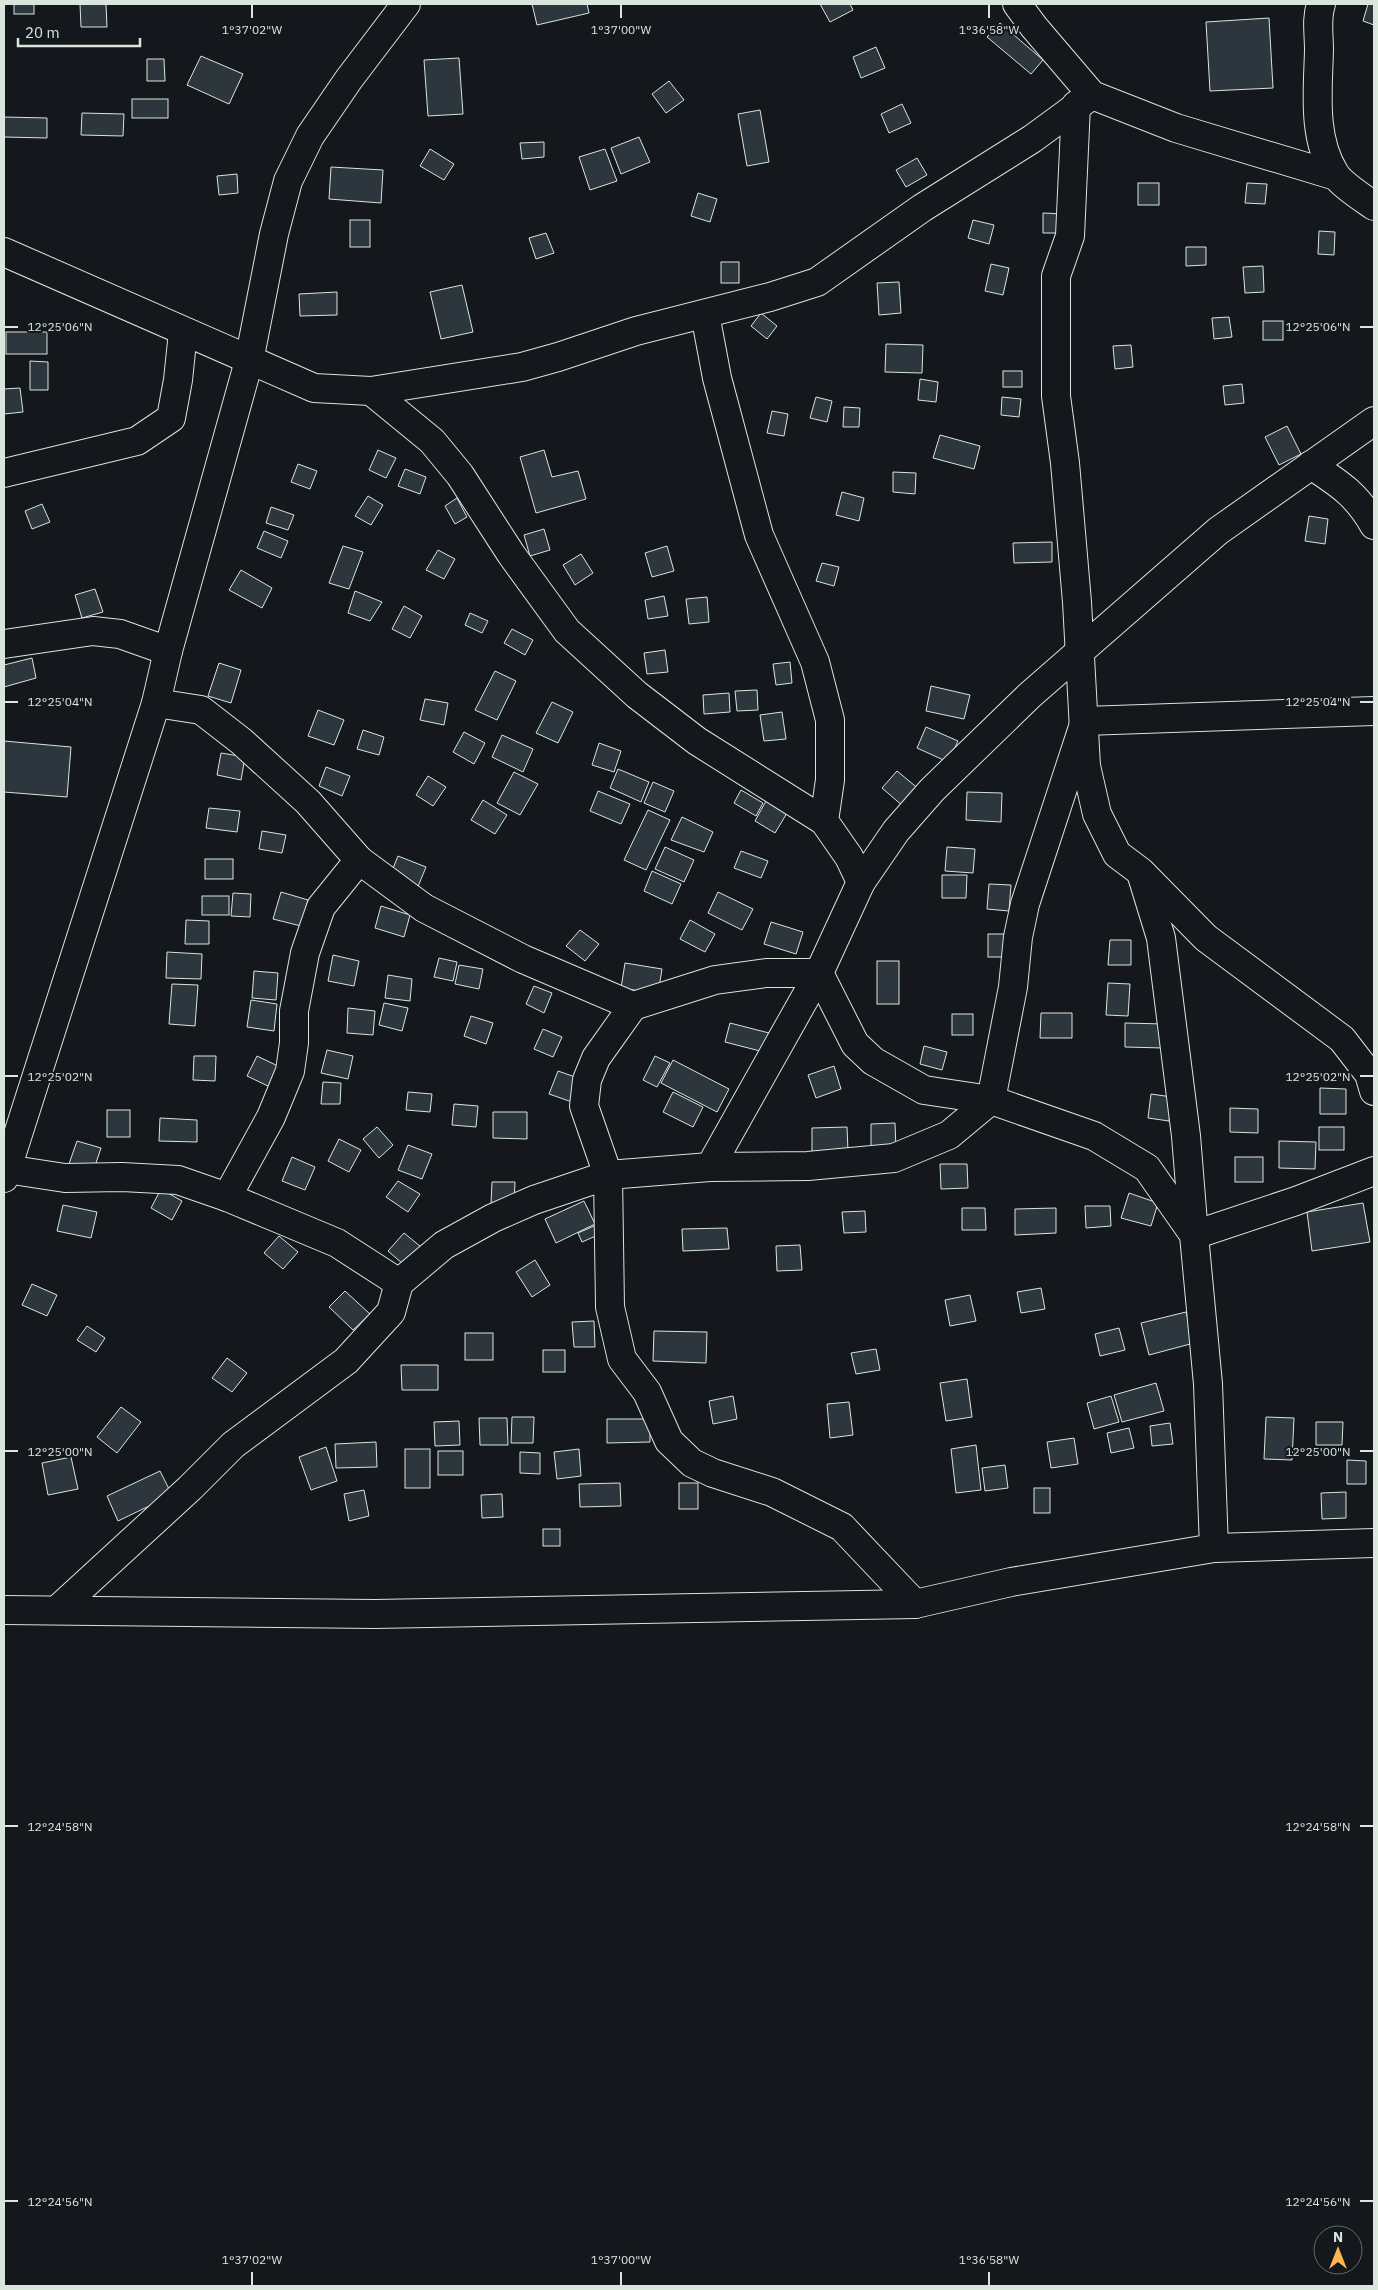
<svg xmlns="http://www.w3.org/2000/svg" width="1378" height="2290" viewBox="0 0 1378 2290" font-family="'IBM Plex Sans',sans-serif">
  <rect width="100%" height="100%" fill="#14181c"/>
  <!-- building -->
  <g fill="#2c363c" stroke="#d8e6dc">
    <rect x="14" y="4" width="20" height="10"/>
    <polygon points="80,4 106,4 107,27 81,27"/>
    <polygon points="532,4 587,4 589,13 537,25"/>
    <polygon points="820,4 850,4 853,10 830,22"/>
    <polygon points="1368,4 1374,4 1374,25 1363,21"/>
    <polygon points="1269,18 1273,88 1210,91 1206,22"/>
    <polygon points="1000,23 1043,60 1031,74 987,37"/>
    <polygon points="876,47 885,68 861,78 853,57"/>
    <polygon points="201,56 243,74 229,104 187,85"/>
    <polygon points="459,58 463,114 428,116 424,60"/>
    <polygon points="147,59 164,59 165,81 147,81"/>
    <polygon points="669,81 684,100 666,113 652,94"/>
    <rect x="132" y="99" width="36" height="19"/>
    <polygon points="902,104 911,123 889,133 881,114"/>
    <polygon points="760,110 769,162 747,166 738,114"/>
    <polygon points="82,113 124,114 123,136 81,135"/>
    <polygon points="4,117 47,118 47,138 4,137"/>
    <polygon points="639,137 650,162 621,174 611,148"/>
    <polygon points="544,142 544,157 522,159 520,143"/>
    <polygon points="430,149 454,164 444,180 420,166"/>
    <polygon points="605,149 617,181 590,190 579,157"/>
    <polygon points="917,158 927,175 906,187 896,170"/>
    <polygon points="331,167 383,170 381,203 329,199"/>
    <polygon points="237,174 238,193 219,195 217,176"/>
    <rect x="1138" y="183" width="21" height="22"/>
    <polygon points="1247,183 1267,184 1265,204 1245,203"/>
    <polygon points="698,193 717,199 710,222 691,216"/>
    <polygon points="1043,213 1065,214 1064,233 1043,233"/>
    <rect x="350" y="220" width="20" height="27"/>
    <polygon points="973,220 994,225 989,244 968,238"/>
    <polygon points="1319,231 1335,232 1334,255 1318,254"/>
    <polygon points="546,233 554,253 536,259 529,238"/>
    <polygon points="1186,247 1206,247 1206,265 1186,266"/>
    <rect x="721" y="262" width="18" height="21"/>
    <polygon points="991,264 1009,268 1003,295 985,291"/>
    <polygon points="1263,266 1264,292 1245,293 1243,267"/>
    <polygon points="899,282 901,313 879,315 877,283"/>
    <polygon points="462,285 473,332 441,339 430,292"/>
    <polygon points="337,292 337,315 300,316 299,294"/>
    <polygon points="761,313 777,326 767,339 751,326"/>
    <polygon points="1229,317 1232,337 1214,339 1212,318"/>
    <rect x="1263" y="321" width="20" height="19"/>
    <rect x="6" y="332" width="41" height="22"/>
    <polygon points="886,344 923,345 922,373 885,372"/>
    <polygon points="1131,345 1133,367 1115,369 1113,346"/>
    <polygon points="30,361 48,362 48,390 30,390"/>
    <rect x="1003" y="371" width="19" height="16"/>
    <polygon points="920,379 938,382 936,402 918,400"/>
    <polygon points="1242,384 1244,403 1225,405 1223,386"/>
    <polygon points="20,388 23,412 4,414 4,389"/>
    <polygon points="816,397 832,401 827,422 810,418"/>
    <polygon points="1002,397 1021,399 1019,417 1001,415"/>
    <polygon points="844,407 860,408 859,427 843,427"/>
    <polygon points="772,411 788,414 784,436 767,433"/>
    <polygon points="1287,426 1301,454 1279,465 1265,437"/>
    <polygon points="940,435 980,446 974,469 933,458"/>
    <polygon points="378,450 396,458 386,478 369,470"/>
    <polygon points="544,450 552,477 578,471 586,499 536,513 520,457"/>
    <polygon points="298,464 317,471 310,489 291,482"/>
    <polygon points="405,469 426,477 420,494 398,486"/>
    <polygon points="893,472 916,473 915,494 893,492"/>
    <polygon points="842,492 864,498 859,521 836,515"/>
    <polygon points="368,496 383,505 371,525 355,516"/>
    <polygon points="457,498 467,517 455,524 445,506"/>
    <polygon points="42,504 50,522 32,529 25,511"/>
    <polygon points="271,507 294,515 288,530 266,523"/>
    <polygon points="1309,516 1328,519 1325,544 1305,541"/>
    <polygon points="544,529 550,550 530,556 524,535"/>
    <polygon points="264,531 288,541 281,558 257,548"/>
    <polygon points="1052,542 1052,562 1014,563 1013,543"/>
    <polygon points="343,546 363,552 349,589 329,583"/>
    <polygon points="667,546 674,571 652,577 645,553"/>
    <polygon points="438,550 455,559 444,579 426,570"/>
    <polygon points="581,554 593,573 575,585 563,565"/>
    <polygon points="822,563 839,567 834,586 816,581"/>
    <polygon points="241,570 272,588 262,608 229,590"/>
    <polygon points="95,589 103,612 82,618 75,595"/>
    <polygon points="355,591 382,602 370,621 348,613"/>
    <polygon points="664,596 668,616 648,619 645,600"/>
    <polygon points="707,597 709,622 689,624 686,599"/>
    <polygon points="404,606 422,616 410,638 392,629"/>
    <polygon points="470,613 488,621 482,633 465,625"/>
    <polygon points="512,629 533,640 525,655 504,643"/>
    <polygon points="665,650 668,672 647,674 644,653"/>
    <polygon points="32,658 36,678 4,687 4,665"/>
    <polygon points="790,662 792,683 776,685 773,664"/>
    <polygon points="219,663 241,670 231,703 208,696"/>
    <polygon points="495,671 516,681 497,720 475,710"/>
    <polygon points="931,686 970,695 964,719 926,711"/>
    <polygon points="757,690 758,710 737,711 735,691"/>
    <polygon points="729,693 730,712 704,714 703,695"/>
    <polygon points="425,699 448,703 444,725 420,720"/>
    <polygon points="552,702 573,712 558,743 536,733"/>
    <polygon points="318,710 344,720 334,745 308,736"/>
    <polygon points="782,712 786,739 764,741 760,715"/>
    <polygon points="926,727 958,741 948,762 917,748"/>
    <polygon points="363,730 384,737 379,755 357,749"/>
    <polygon points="464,732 485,743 474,764 453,752"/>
    <polygon points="502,735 533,749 523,772 492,757"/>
    <polygon points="4,741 71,747 67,797 4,792"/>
    <polygon points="599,743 621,751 614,772 592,765"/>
    <polygon points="221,753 245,757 241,780 217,775"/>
    <polygon points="326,767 350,776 342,796 319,786"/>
    <polygon points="618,769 649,782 641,802 610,788"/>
    <polygon points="897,771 920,790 904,807 882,788"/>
    <polygon points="514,772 538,784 520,815 497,803"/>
    <polygon points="428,776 446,787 433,806 416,795"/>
    <polygon points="653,782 674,791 665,812 644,803"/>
    <polygon points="741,790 763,803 756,816 734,803"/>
    <polygon points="598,791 630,804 621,824 590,811"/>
    <polygon points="967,792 1002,793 1001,822 966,820"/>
    <polygon points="483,800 507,815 495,834 471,820"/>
    <polygon points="766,801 787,813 775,833 755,821"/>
    <polygon points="209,808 240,811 237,832 206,828"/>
    <polygon points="648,810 670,820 646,870 624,860"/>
    <polygon points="682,817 713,832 704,852 671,840"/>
    <polygon points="262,831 286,835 282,853 259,849"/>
    <polygon points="665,847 694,860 684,882 655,869"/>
    <polygon points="947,847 975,849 973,873 945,871"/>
    <polygon points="741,851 768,861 761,878 734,868"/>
    <polygon points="398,856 426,867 417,889 389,878"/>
    <rect x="205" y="859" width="28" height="20"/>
    <polygon points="652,871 681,884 672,904 644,891"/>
    <polygon points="942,875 967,875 966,898 942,898"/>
    <polygon points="989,884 1011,885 1009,911 987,909"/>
    <polygon points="281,892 308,900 301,926 273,919"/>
    <polygon points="718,892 753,909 742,930 708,913"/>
    <polygon points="233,893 251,894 250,917 231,916"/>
    <rect x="202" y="896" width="27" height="19"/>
    <polygon points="381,906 410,915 404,937 375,928"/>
    <polygon points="186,920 209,921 209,944 185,944"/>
    <polygon points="690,920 715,934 705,952 680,939"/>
    <polygon points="771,922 803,932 796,954 764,944"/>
    <polygon points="580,930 599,944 585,961 566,946"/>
    <rect x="988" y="934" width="19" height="23"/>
    <polygon points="1110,940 1131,940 1131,965 1108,965"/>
    <polygon points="167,952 202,954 201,979 166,978"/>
    <polygon points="333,955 359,961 354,986 328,981"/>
    <polygon points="439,958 457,962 453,981 434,977"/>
    <rect x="877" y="961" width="22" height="43"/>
    <polygon points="625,963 662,969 658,994 621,988"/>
    <polygon points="459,965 483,969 479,989 455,984"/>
    <polygon points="254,971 278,973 276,1000 252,998"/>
    <polygon points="388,975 412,979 410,1001 385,998"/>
    <polygon points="1108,983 1130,984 1128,1016 1106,1015"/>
    <polygon points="172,984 198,985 195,1026 169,1024"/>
    <polygon points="534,986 552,993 544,1013 526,1004"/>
    <polygon points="251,1000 277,1004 274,1031 247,1027"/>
    <polygon points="384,1003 408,1008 402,1031 379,1025"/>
    <polygon points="348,1008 375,1011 373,1035 347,1033"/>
    <polygon points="1041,1013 1072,1013 1072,1038 1040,1038"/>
    <rect x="952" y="1014" width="21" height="21"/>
    <polygon points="471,1016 493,1023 486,1044 464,1036"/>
    <polygon points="730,1023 769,1033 764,1052 725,1042"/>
    <polygon points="1125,1023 1164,1024 1164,1048 1125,1047"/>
    <polygon points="543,1029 562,1037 553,1057 534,1049"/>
    <polygon points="924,1046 947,1052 942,1070 920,1064"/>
    <polygon points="327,1050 353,1056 348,1079 321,1073"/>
    <polygon points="194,1056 216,1056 215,1081 193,1080"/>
    <polygon points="257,1056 280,1067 270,1087 247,1076"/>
    <polygon points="655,1056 670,1063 657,1087 643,1080"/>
    <polygon points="673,1060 729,1089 717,1112 661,1083"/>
    <polygon points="834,1066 841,1089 816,1098 808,1075"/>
    <polygon points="558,1071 581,1079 572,1102 549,1094"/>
    <polygon points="323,1082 341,1083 340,1104 321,1104"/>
    <polygon points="1320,1088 1346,1089 1346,1114 1320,1114"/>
    <polygon points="408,1092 432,1094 430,1112 406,1110"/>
    <polygon points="673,1092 703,1107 693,1127 663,1112"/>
    <polygon points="1151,1094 1172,1097 1169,1121 1148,1118"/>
    <polygon points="454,1104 478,1106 476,1127 452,1125"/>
    <polygon points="1230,1108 1258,1109 1258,1133 1230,1132"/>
    <rect x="107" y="1110" width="23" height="27"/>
    <polygon points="493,1112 527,1112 527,1139 493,1138"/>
    <polygon points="160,1118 197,1120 197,1142 159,1141"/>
    <polygon points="895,1123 896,1150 871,1150 871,1124"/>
    <polygon points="377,1127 393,1145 379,1158 363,1139"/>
    <polygon points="847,1127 848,1151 812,1152 812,1128"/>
    <rect x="1319" y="1127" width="25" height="23"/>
    <polygon points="339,1139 361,1150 349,1172 328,1161"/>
    <polygon points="77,1141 101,1148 93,1172 69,1164"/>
    <polygon points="1279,1141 1316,1142 1315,1169 1279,1168"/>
    <polygon points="408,1145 432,1154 422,1179 398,1170"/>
    <polygon points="292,1157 315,1167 305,1190 282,1181"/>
    <rect x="1235" y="1157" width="28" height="25"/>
    <polygon points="940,1164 967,1164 968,1188 941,1189"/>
    <polygon points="398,1181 420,1194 408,1212 386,1197"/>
    <polygon points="492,1182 515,1182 514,1204 491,1204"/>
    <polygon points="161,1189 182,1201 172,1220 151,1208"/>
    <polygon points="1129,1193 1158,1203 1151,1226 1121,1218"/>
    <polygon points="584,1201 595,1224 556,1243 545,1219"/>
    <polygon points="1363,1203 1370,1242 1312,1251 1307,1212"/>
    <polygon points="63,1205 97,1212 91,1238 57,1231"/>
    <polygon points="1085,1206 1110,1206 1111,1226 1086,1228"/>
    <polygon points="962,1208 985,1208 986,1230 962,1230"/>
    <polygon points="1056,1208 1056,1233 1015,1235 1015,1209"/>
    <polygon points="865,1211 866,1232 844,1233 842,1212"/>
    <polygon points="594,1226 598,1235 582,1242 578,1233"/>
    <polygon points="727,1228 729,1249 683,1251 682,1229"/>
    <polygon points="404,1233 426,1251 410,1270 388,1251"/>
    <polygon points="279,1236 298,1252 283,1269 264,1253"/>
    <polygon points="800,1245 802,1270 777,1271 776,1246"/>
    <polygon points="535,1260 550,1285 532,1297 516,1272"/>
    <polygon points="32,1284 57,1295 47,1316 22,1305"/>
    <polygon points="1041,1288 1045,1309 1021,1313 1017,1292"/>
    <polygon points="345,1291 370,1314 353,1330 329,1307"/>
    <polygon points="970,1295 976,1321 950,1326 945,1300"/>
    <polygon points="1186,1312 1194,1343 1149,1355 1141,1323"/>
    <polygon points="594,1321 595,1347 574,1347 572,1322"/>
    <polygon points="87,1326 105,1338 96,1352 77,1340"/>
    <polygon points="1119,1328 1125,1350 1100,1356 1095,1334"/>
    <polygon points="654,1331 707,1332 706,1363 653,1361"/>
    <rect x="465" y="1333" width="28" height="27"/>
    <polygon points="876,1349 880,1370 856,1374 851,1353"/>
    <rect x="543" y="1350" width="22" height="22"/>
    <polygon points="227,1358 247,1373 232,1392 212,1378"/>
    <polygon points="401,1365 438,1365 438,1390 402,1390"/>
    <polygon points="967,1379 972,1417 946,1421 940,1383"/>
    <polygon points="1156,1383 1164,1411 1122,1422 1114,1395"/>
    <polygon points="733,1396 737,1419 713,1424 709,1401"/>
    <polygon points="1111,1396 1119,1422 1094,1429 1087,1403"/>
    <polygon points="849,1402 853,1435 830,1438 827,1404"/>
    <polygon points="121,1407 141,1422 117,1453 97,1437"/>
    <polygon points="512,1417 534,1417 533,1443 511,1443"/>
    <polygon points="1266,1417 1294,1418 1292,1460 1264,1459"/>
    <polygon points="479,1418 507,1418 508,1445 480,1445"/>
    <polygon points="607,1419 650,1419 650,1442 607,1443"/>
    <polygon points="459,1421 460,1445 435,1446 434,1422"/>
    <polygon points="1316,1422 1343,1422 1342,1445 1316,1445"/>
    <polygon points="1170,1423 1173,1444 1152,1446 1150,1426"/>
    <polygon points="1129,1428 1134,1448 1111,1453 1107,1433"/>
    <polygon points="1074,1438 1078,1464 1051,1468 1047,1442"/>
    <polygon points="376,1442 377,1467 336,1468 335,1444"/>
    <polygon points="976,1445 981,1490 956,1493 951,1449"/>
    <polygon points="326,1447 337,1481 311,1490 299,1457"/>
    <rect x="405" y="1449" width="25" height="39"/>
    <polygon points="579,1449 581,1476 557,1479 554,1452"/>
    <rect x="438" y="1451" width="25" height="24"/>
    <polygon points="520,1452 540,1453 540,1474 520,1473"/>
    <polygon points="71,1457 78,1489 48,1495 42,1463"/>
    <polygon points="1347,1460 1366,1461 1366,1484 1347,1484"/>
    <polygon points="1005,1465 1008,1488 985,1491 982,1468"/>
    <polygon points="160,1471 172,1495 118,1521 107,1496"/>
    <polygon points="620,1483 621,1506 580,1507 579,1484"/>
    <rect x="679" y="1483" width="19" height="26"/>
    <rect x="1034" y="1488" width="16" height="25"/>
    <polygon points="364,1490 369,1516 349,1521 344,1494"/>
    <polygon points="1346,1492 1346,1518 1322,1519 1321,1493"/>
    <polygon points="502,1494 503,1517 482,1518 481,1495"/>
    <rect x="543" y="1529" width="17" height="17"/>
  </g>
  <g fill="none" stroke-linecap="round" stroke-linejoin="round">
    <!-- minor casing -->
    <g stroke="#d8e6dc" stroke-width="30">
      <g id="minor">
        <polyline points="1017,4 1034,27 1092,95 1176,128 1336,176"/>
        <path d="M1321,4C1316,19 1319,34 1319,50C1318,91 1312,137 1335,174C1341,184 1364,199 1374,206"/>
        <polyline points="1076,105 1070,236 1056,276 1056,396 1065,463 1077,602 1086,766 1097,814 1117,854 1141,872 1206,938 1342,1039 1369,1074 1374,1091"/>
        <polyline points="4,252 314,388 371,391 522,367 558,357 636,331 770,297 817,282 922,208 1032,139 1092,95"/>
        <polyline points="705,314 717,378 759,535 815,662 830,720 830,780 824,821 849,857 861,882"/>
        <polyline points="371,391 432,441 460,475 511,554 567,631 637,695 697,741 824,821"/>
        <path d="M1311,465C1340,484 1357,495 1374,525"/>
        <polyline points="4,473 137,441 171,418 178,380 183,332"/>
        <polyline points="4,644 93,631 120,634 168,651"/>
        <polyline points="156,703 201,710 241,741 308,802 359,860 424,908 523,959 633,1006 715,980 766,973 819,973 855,1044 873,1061 924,1090 991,1100 1094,1136 1147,1168 1194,1235 1208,1384 1214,1548"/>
        <polyline points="1142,876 1161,938 1186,1136 1194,1235 1296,1201 1374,1171"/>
        <polyline points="633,1006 596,1058 587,1080 584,1106 608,1175 610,1307 622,1359 647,1392 669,1441 692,1463 713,1473 772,1492 842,1527 915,1604"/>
        <polyline points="710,1167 819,973 861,882 896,831 932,790 1030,695 1218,531 1374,421"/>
        <polyline points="6,1169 65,1178 122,1177 178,1180 227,1197 337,1243 399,1283"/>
        <polyline points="4,1178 156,703 168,651 249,361 274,234 288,181 310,136 349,79 406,4"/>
        <polyline points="227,1197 271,1117 290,1071 294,1043 294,1011 305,953 321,907 359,860"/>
        <polyline points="4,1610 375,1614 915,1604 1011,1582 1214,1548 1374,1543"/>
        <polyline points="57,1610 190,1488 233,1445 346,1361 391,1312 399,1283 444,1245 493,1218 534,1200 608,1175 710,1167 808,1166 894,1158 949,1135 991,1100 1013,987 1018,937 1025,904 1085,721 1374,711"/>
      </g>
    </g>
    <!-- minor -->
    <use href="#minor" stroke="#14181c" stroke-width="28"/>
  </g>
  <!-- ticks -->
  <path fill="none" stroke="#d8e6dc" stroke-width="2" d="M252,5V18M621,5V18M989,5V18M5,327H18M1360,327H1373M5,702H18M1360,702H1373M5,1076H18M1360,1076H1373M5,1451H18M1360,1451H1373M5,1826H18M1360,1826H1373M5,2201H18M1360,2201H1373M252,2272V2285M621,2272V2285M989,2272V2285"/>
  <g font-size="12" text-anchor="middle" fill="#d8e6dc" stroke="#14181c" stroke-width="4" stroke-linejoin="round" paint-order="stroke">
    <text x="252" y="34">1°37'02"W</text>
    <text x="621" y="34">1°37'00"W</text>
    <text x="989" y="34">1°36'58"W</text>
    <text x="60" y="331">12°25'06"N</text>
    <text x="1318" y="331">12°25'06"N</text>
    <text x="60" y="706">12°25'04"N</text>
    <text x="1318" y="706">12°25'04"N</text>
    <text x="60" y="1081">12°25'02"N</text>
    <text x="1318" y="1081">12°25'02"N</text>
    <text x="60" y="1456">12°25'00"N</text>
    <text x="1318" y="1456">12°25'00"N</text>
    <text x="60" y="1831">12°24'58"N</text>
    <text x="1318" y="1831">12°24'58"N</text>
    <text x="60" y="2206">12°24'56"N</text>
    <text x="1318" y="2206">12°24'56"N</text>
    <text x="252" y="2264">1°37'02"W</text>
    <text x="621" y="2264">1°37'00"W</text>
    <text x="989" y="2264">1°36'58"W</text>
  </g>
  <!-- border -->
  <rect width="1378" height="2290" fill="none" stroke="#d8e6dc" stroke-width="10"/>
  <!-- north arrow -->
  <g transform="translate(1338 2250)"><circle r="24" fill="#14181c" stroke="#626a69"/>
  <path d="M0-4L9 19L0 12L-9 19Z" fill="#ffb74d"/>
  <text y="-8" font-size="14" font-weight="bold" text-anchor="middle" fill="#d8e6dc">N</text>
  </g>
  <!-- scale -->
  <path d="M18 38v8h122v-8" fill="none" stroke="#d8e6dc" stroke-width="2.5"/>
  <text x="25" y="38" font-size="15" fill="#d8e6dc" stroke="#14181c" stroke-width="4" paint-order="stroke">20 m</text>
</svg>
